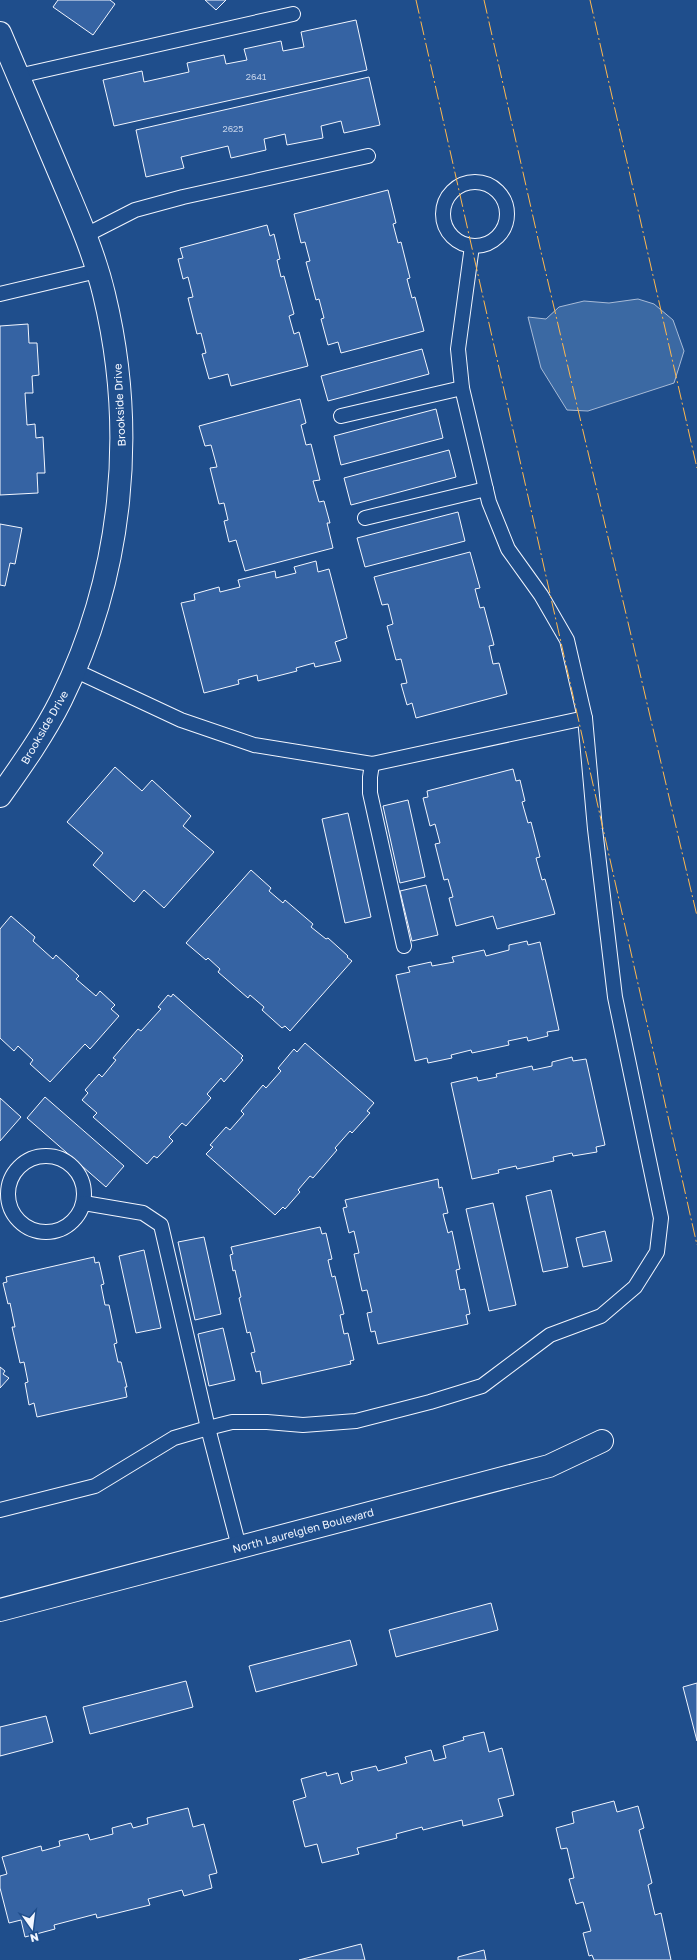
<svg xmlns="http://www.w3.org/2000/svg" width="697" height="1960" viewBox="0 0 697 1960" font-family="'Golos Text',sans-serif">
  <rect width="100%" height="100%" fill="#1f4e8c"/>
  <!-- water -->
  <polygon fill="#3b69a3" stroke="#a8bbd7" points="638,299 654,304 673,320 684,351 674,383 588,411 567,410 541,368 528,317 546,319 559,307 584,301 609,303"/>
  <!-- building -->
  <g fill="#3563a3" stroke="#f2f6ff">
    <polygon points="58,0 110,0 115,4 93,35 53,7"/>
    <polygon points="205,0 226,0 216,10"/>
    <polygon points="356,20 367,70 114,126 103,80 142,71 144,82 189,72 187,63 224,55 226,64 247,60 244,49 281,41 283,51 304,47 301,32"/>
    <polygon points="369,77 380,125 344,133 341,121 321,126 323,138 287,145 285,134 264,139 266,150 231,158 228,146 181,157 184,168 146,177 136,130"/>
    <polygon points="388,190 396,223 393,224 398,243 401,242 410,278 407,279 412,298 415,297 424,331 341,353 338,342 328,345 321,319 324,318 319,299 316,300 306,262 310,261 305,242 301,243 294,214"/>
    <polygon points="267,225 270,236 274,234 280,259 277,260 281,277 284,276 294,314 289,316 294,334 299,332 308,366 231,386 228,374 209,379 202,354 206,353 201,333 197,334 188,298 193,297 188,277 183,279 178,259 183,258 180,248"/>
    <polygon points="28,324 29,343 37,343 39,375 32,376 33,393 25,393 27,425 35,424 36,438 43,437 45,473 37,473 38,493 0,495 0,326"/>
    <polygon points="422,349 429,374 328,401 321,376"/>
    <polygon points="300,399 306,423 301,425 306,445 311,444 320,480 313,481 319,502 324,501 330,523 327,523 333,548 245,571 236,540 229,542 224,521 228,520 224,503 219,504 210,468 217,467 211,445 205,446 199,426"/>
    <polygon points="436,409 443,438 341,465 334,436"/>
    <polygon points="449,450 456,477 351,505 344,478"/>
    <polygon points="458,512 465,541 365,567 357,538"/>
    <polygon points="0,524 22,528 15,564 10,563 5,586 0,585"/>
    <polygon points="470,552 480,588 475,589 480,608 484,607 494,645 489,646 493,664 499,663 507,694 416,718 412,703 407,705 401,684 407,683 401,659 396,660 387,626 393,624 388,604 382,605 374,577"/>
    <polygon points="316,561 318,572 329,569 347,638 335,642 341,661 315,667 314,663 296,668 297,671 258,681 257,675 238,680 239,684 204,693 181,603 195,600 194,594 219,587 220,592 240,587 238,580 275,571 276,578 296,573 294,567"/>
    <polygon points="115,767 142,791 152,780 191,816 183,826 214,852 164,908 144,890 134,902 93,865 103,853 67,822"/>
    <polygon points="513,769 516,781 520,780 525,801 522,802 528,823 531,822 540,857 536,858 542,880 545,879 555,914 497,929 493,916 456,926 449,898 453,897 448,879 444,880 435,844 440,843 435,824 430,826 423,798 428,797 427,791"/>
    <polygon points="408,800 425,877 400,883 383,806"/>
    <polygon points="348,813 371,917 345,923 322,819"/>
    <polygon points="251,870 271,888 269,891 283,903 285,900 313,924 311,927 326,939 328,938 348,956 347,957 352,961 290,1031 285,1026 282,1028 262,1010 264,1007 250,995 248,998 218,972 220,969 208,958 206,960 186,943"/>
    <polygon points="426,885 438,935 412,941 400,891"/>
    <polygon points="11,916 35,937 33,941 53,959 56,955 79,976 76,979 96,996 100,991 115,1005 111,1009 119,1016 90,1049 85,1044 50,1082 30,1064 33,1060 18,1046 14,1051 0,1038 0,929"/>
    <polygon points="527,941 528,945 540,942 559,1030 547,1032 548,1036 528,1041 527,1037 508,1041 509,1045 472,1053 471,1050 451,1055 452,1058 428,1063 427,1058 415,1061 396,975 410,972 408,967 431,962 432,966 454,962 452,957 484,950 486,956 509,950 509,945"/>
    <polygon points="173,994 243,1056 241,1058 243,1060 224,1082 221,1078 207,1094 211,1098 186,1126 182,1123 169,1137 173,1141 157,1158 154,1156 147,1164 93,1117 97,1113 82,1100 88,1093 85,1090 99,1074 102,1077 116,1060 113,1058 138,1029 141,1031 161,1009 158,1007 168,995 171,997"/>
    <polygon points="305,1043 374,1103 367,1111 370,1113 352,1133 350,1131 335,1148 337,1150 313,1178 310,1176 298,1190 300,1192 285,1209 283,1207 275,1215 206,1154 213,1147 210,1145 226,1127 230,1130 244,1114 241,1111 263,1085 266,1088 281,1071 278,1068 294,1049 297,1052"/>
    <polygon points="572,1057 573,1061 586,1059 605,1145 596,1147 597,1152 573,1156 572,1153 553,1157 554,1161 517,1169 516,1166 498,1170 499,1173 472,1179 451,1083 477,1077 478,1081 497,1077 496,1074 532,1066 533,1070 552,1066 552,1062"/>
    <polygon points="45,1097 124,1166 106,1187 27,1118"/>
    <polygon points="0,1098 21,1117 0,1141"/>
    <polygon points="438,1179 439,1188 442,1187 448,1213 443,1214 448,1233 452,1231 460,1269 456,1270 460,1290 465,1289 470,1314 466,1315 468,1324 378,1344 375,1331 371,1332 367,1313 372,1312 367,1290 362,1291 354,1254 359,1253 354,1231 349,1233 343,1208 347,1207 345,1200"/>
    <polygon points="551,1190 568,1267 543,1272 526,1196"/>
    <polygon points="493,1203 516,1305 489,1311 466,1209"/>
    <polygon points="320,1227 322,1234 326,1233 332,1259 328,1260 332,1277 335,1276 344,1314 340,1315 344,1334 348,1333 354,1360 350,1361 351,1364 262,1384 260,1371 256,1372 251,1353 255,1352 250,1332 247,1333 239,1298 241,1297 235,1270 233,1271 230,1255 233,1254 231,1247"/>
    <polygon points="605,1231 612,1261 583,1267 576,1238"/>
    <polygon points="204,1237 221,1314 195,1320 178,1242"/>
    <polygon points="144,1250 161,1328 136,1333 119,1256"/>
    <polygon points="94,1257 95,1263 99,1262 104,1284 101,1285 105,1305 109,1305 117,1343 114,1344 118,1362 121,1362 127,1387 125,1387 127,1397 37,1417 34,1403 29,1405 25,1383 28,1382 24,1362 20,1363 12,1327 15,1327 10,1303 8,1304 3,1283 7,1282 6,1277"/>
    <polygon points="223,1328 235,1380 209,1386 198,1334"/>
    <polygon points="0,1367 5,1371 3,1374 9,1378 0,1388"/>
    <polygon points="491,1603 498,1630 396,1657 389,1630"/>
    <polygon points="350,1640 357,1665 256,1692 249,1666"/>
    <polygon points="186,1681 193,1707 90,1734 83,1707"/>
    <polygon points="697,1683 697,1741 683,1687"/>
    <polygon points="46,1716 53,1742 0,1756 0,1727"/>
    <polygon points="484,1732 489,1752 502,1748 514,1795 498,1799 503,1816 463,1826 462,1820 423,1830 422,1827 396,1834 397,1838 357,1848 359,1854 322,1863 317,1844 305,1847 293,1801 306,1797 301,1779 326,1772 327,1776 338,1773 341,1784 353,1780 351,1772 376,1766 378,1771 407,1763 405,1757 431,1750 434,1761 446,1758 443,1746 464,1740 463,1737"/>
    <polygon points="614,1801 617,1812 638,1806 644,1828 639,1830 652,1883 648,1885 655,1915 661,1913 671,1960 594,1960 592,1955 589,1956 583,1933 591,1931 583,1902 576,1904 569,1879 574,1878 567,1848 561,1849 556,1828 574,1823 572,1812"/>
    <polygon points="188,1808 193,1827 204,1824 217,1873 209,1875 212,1888 184,1896 182,1890 148,1899 150,1905 97,1918 96,1914 54,1925 55,1929 25,1937 21,1920 9,1923 0,1888 0,1876 7,1874 2,1857 41,1846 42,1851 60,1846 59,1841 88,1834 90,1840 113,1834 112,1828 131,1823 133,1828 148,1824 147,1818"/>
    <polygon points="361,1944 365,1960 299,1960"/>
    <polygon points="484,1950 486,1960 458,1960 458,1957"/>
  </g>
  <g fill="none" stroke-linecap="round" stroke-linejoin="round">
    <!-- lane casing -->
    <g stroke="#f2f6ff" stroke-width="16">
      <g id="lane">
        <polyline points="18,76 293,14"/>
        <circle cx="475" cy="214" r="32"/>
        <polyline points="86,235 135,210 183,197 368,156"/>
        <polyline points="0,294 97,271"/>
        <polyline points="341,416 462,388"/>
        <polyline points="365,518 486,489"/>
        <polyline points="74,670 181,720 254,745 372,764 585,718"/>
        <polyline points="372,764 370,777 370,793 404,946"/>
        <circle cx="46" cy="1194" r="38"/>
        <polyline points="84,1203 143,1213 161,1225 208,1428 239,1547"/>
        <polyline points="0,1510 95,1486 174,1438 208,1428 232,1422 267,1422 303,1425 356,1421 430,1402 482,1386 550,1335 601,1316 635,1287 657,1252 661,1218 615,997 595,829 585,718 567,640 541,595 508,549 489,502 462,388 458,349 472,246"/>
      </g>
    </g>
    <!-- street casing -->
    <g stroke="#f2f6ff" stroke-width="24">
      <g id="street">
        <path d="M0,33C20,79 39,126 59,172C76,212 94,252 104,294C137,430 123,574 61,700C44,734 22,765 0,796"/>
        <polyline points="0,1610 549,1466 602,1441"/>
      </g>
    </g>
    <!-- lane -->
    <use href="#lane" stroke="#1f4e8c" stroke-width="14"/>
    <!-- street -->
    <use href="#street" stroke="#1f4e8c" stroke-width="22"/>
    <!-- power -->
    <g stroke="#ffb74d" stroke-width="1" stroke-dasharray="14 3 2 3" stroke-linecap="butt">
      <polyline points="416,0 697,1245"/>
      <polyline points="484,0 541,252 697,916"/>
      <polyline points="590,0 697,468"/>
    </g>
  </g>
  <g text-anchor="middle" dominant-baseline="central" stroke-width="3" stroke-linejoin="round" paint-order="stroke">
    <!-- number labels -->
    <g font-size="9" fill="#c3d1e8">
      <text x="256" y="76">2641</text>
      <text x="233" y="128">2625</text>
    </g>
    <!-- street labels -->
    <g font-size="11" fill="#f2f6ff" stroke="#1f4e8c">
      <text transform="translate(119 405) rotate(-93)">Brookside Drive</text>
      <text transform="translate(44 727) rotate(-60)">Brookside Drive</text>
      <text transform="translate(303 1530) rotate(-15)">North Laurelglen Boulevard</text>
    </g>
  </g>
  <!-- north arrow -->
  <g transform="translate(32 1928) rotate(166)" stroke="#1f4e8c" stroke-width="3" paint-order="stroke">
  <path d="M0-3L7 15L0 10L-7 15Z" fill="#f2f6ff"/>
  <text y="-6" font-size="11" font-weight="bold" text-anchor="middle" fill="#f2f6ff">N</text>
  </g>
</svg>
